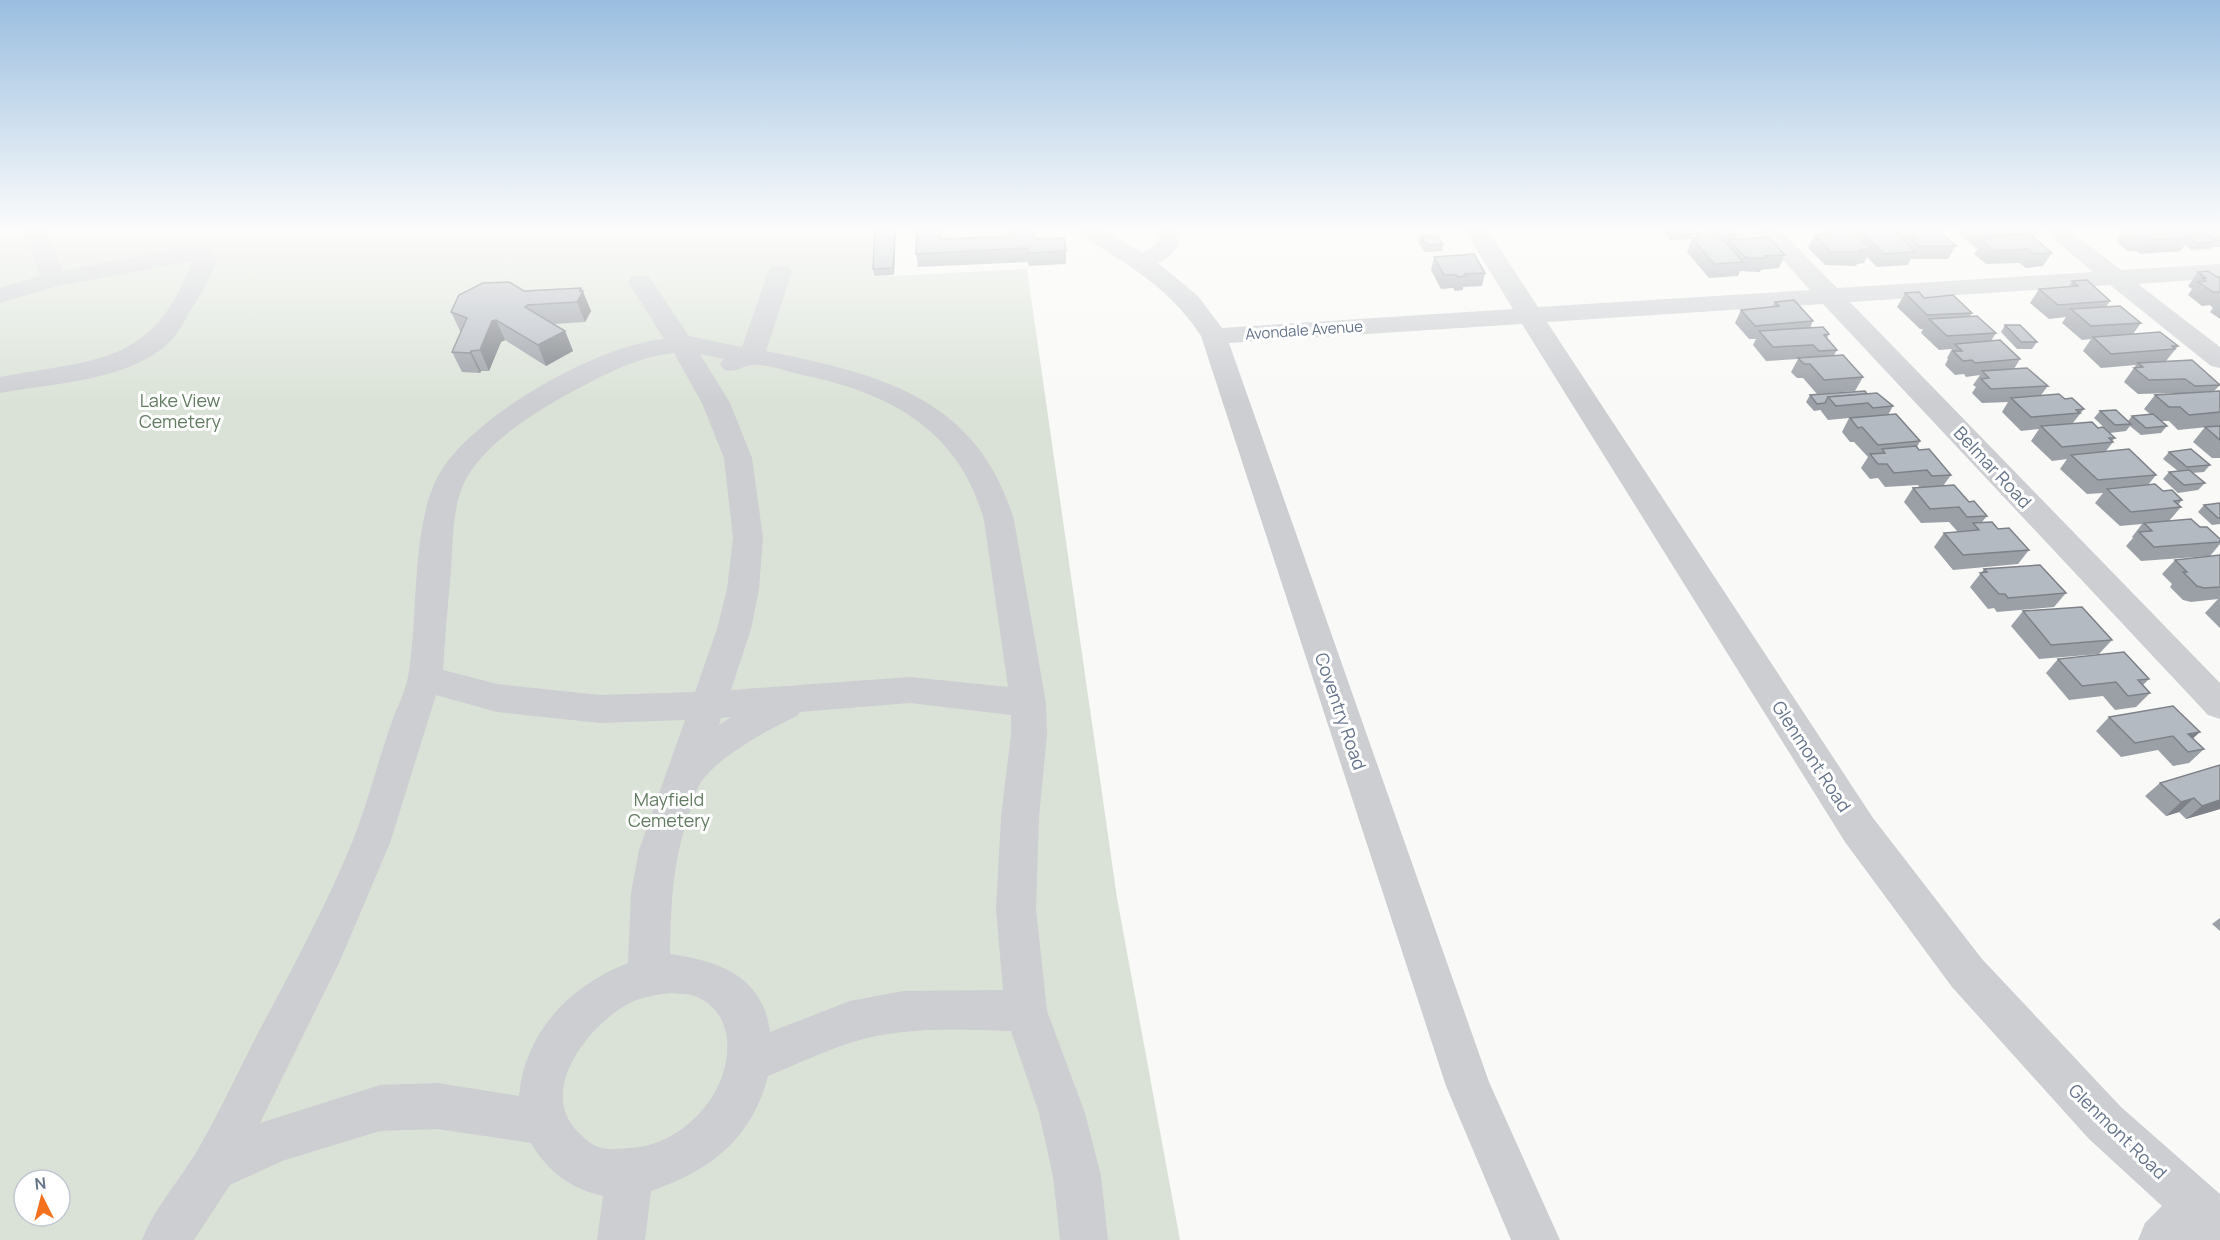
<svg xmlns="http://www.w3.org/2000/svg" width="2220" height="1240" viewBox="0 0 2220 1240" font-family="Manrope,sans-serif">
  <rect width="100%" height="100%" fill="#f9f9f7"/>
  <!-- green -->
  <path fill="#dae2d7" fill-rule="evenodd" d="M0,229H875L873,277L1027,269L1117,898L1180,1240H0ZM24,1180H60V1216H24Z"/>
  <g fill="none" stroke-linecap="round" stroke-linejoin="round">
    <!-- minor -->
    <g fill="#ccced2" fill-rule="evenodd">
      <path d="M19,229H43L51,240L63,271L184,247L206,249L217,259C211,277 202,292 192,308C183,324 175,340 159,351C117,381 49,384 0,393V377C95,359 154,366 192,261L58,286L0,303V288L40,276L28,241Z"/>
      <path d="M1075,229H1103L1143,253L1156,244L1159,229H1182C1180,246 1173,256 1158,263L1198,296L1222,328L1513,309L1464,229H1487L1538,307L1810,290L1755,229H1779L1837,288L2093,272L2042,229H2068L2121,270L2220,264V278L2138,284L2220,347V368L2211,366L2110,285L1850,302L2220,683V719L2208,715L1823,304L1547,322L1873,818L1982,959L2121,1107L2220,1194V1240H2138L2145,1223L2162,1206L2089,1139L1952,987L1845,842L1522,324L1229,343L1489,1082L1560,1240H1511L1446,1086L1201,336C1171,289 1125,262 1078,234Z"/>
      <path d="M780,265L789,267L792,272L766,351C878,374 977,396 1014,520L1046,703L1047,734L1039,817L1036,909L1047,1011L1085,1113L1101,1176L1108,1240H1060L1053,1176L1039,1113L1011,1031C958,1029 902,1026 850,1043C822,1052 795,1065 768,1076C752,1139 710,1171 651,1191L645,1240H597L603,1196C571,1189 547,1171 531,1143L437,1129L380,1131L282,1161L230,1185L194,1240H142C155,1207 179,1181 197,1151C219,1113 238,1072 258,1033C291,971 324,910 351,845C367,806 377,764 391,724C396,709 405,693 408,677C419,618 410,521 441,471C476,414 598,345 664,339L628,282L631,277L640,275L649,277L689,336L742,347L768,272L771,267ZM674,353L702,403L724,458L733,538L727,589L717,629L695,692L600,695L497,684L443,670C445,637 448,604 451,570C453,540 452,504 467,477C488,442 533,413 568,394C602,376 635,357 674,353ZM700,354L724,359L720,364L724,370C739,373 742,365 754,365C769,364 788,372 803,375C890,393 959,430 984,520L1008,687L910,677L731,690L751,629L759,589L763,538L752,458L730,403ZM436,695L497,712L600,723L685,720L639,850L631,893L628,963C570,986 525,1031 519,1096L437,1083L380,1085L260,1123L339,963L390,843ZM910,703L1011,715V734L1001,817L996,909L1003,990L903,991L850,1001L770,1032C763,976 719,961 670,954C671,905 672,865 688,818C691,808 694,797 698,787C713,759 769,729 797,716L800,712ZM731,717L719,725L721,718ZM670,993C679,994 689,993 697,997C715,1005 725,1020 727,1039C731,1083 699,1126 658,1142C643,1148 625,1149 609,1149C596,1149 587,1141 578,1132C537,1091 588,1027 626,1005C640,997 655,995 670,993Z"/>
    </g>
  </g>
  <!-- wall -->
  <g fill="#9ba0a7">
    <polygon points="875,229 896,229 894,275 874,276 873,269"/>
    <polygon points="1663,229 1690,229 1693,233 1690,239 1671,240 1663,231"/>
    <polygon points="1707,229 1732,229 1737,235 1735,240 1785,255 1779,268 1761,270 1760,272 1740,271 1738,276 1709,278 1687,252 1692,238 1695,238 1697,233 1709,233"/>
    <polygon points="1859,229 1892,229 1893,231 1894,229 1937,229 1956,246 1948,259 1911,259 1908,265 1877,267 1867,257 1864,263 1857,264 1856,266 1825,265 1808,248 1814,235 1825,234 1826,232 1856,235"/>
    <polygon points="1955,229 2034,229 2038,232 2034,238 2052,253 2043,266 2026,268 2020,263 1986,264 1974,254 1978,248 1976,248 1960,234 1962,230 1956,230"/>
    <polygon points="2124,229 2185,229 2193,234 2186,229 2220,230 2220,247 2211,247 2210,249 2191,250 2185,245 2180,251 2140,254 2136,251 2128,251 2116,242"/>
    <polygon points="1420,236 1443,244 1442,251 1425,252 1419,243"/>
    <polygon points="942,239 1035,239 1066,251 1066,264 1029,266 1028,262 918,267 916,254"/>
    <polygon points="1434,257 1485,273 1482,286 1463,287 1463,290 1455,291 1453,288 1441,289 1431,270"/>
    <polygon points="2198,272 2217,277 2220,277 2220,319 2210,312 2213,308 2210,305 2202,306 2188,295 2192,289 2188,286"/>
    <polygon points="2072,281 2110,301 2106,307 2141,323 2133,334 2178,346 2166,361 2220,385 2214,391 2220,391 2220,458 2212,458 2193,442 2205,427 2217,426 2178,430 2169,421 2161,421 2167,426 2161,433 2141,435 2130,426 2126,431 2110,433 2094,418 2100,411 2128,421 2132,416 2150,414 2144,409 2155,395 2176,394 2174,393 2138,394 2124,382 2136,365 2101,368 2083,351 2091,339 2082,340 2062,323 2066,317 2049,319 2030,303 2039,289 2069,287"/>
    <polygon points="524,291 583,291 591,311 585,322 554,324 565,331 573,351 546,366 505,340 501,342 489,371 481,371 480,373 462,372 452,352 461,333 451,312"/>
    <polygon points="1905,293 1924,298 1972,313 1970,316 1996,333 1991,341 2020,359 2014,369 2048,386 2041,395 2065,399 2084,409 2072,424 2098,428 2115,438 2112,441 2113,442 2106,451 2156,475 2148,485 2182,500 2178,505 2181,507 2169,521 2200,527 2220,539 2220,544 2210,556 2141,561 2126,546 2133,538 2132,537 2142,524 2120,526 2095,503 2103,493 2087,494 2060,469 2067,459 2052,461 2031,441 2039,429 2021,431 2002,412 2008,402 1982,403 1972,393 1976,387 1973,385 1980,375 1966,377 1964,374 1955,375 1945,365 1948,359 1947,358 1952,349 1939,350 1921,333 1923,329 1920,329 1897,307"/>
    <polygon points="1775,302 1813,321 1810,328 1829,334 1827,338 1837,350 1834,355 1863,377 1855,391 1817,394 1803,378 1797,378 1791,372 1798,359 1766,361 1753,345 1756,339 1749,339 1735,323 1741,310 1772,307"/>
    <polygon points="2005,325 2037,342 2032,349 2017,349 2001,332"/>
    <polygon points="1867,394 1893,406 1888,415 1920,441 1917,447 1919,450 1951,475 1943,486 1969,502 1987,516 1982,522 1998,529 2029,550 2018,564 1953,570 1934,547 1944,533 1967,531 1957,531 1949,522 1921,523 1904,502 1913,488 1920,488 1918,485 1885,487 1878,478 1870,479 1861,468 1868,457 1854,442 1850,442 1842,432 1849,418 1828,420 1821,411 1821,410 1814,411 1806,402 1810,395"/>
    <polygon points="2169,452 2210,465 2204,472 2192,473 2205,483 2198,490 2178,493 2163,479 2169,472 2178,471 2163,459"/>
    <polygon points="2220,503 2220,524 2212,525 2198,512 2204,505"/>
    <polygon points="2220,555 2220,628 2205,613 2218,599 2191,602 2183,600 2170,587 2172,584 2162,574 2175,560"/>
    <polygon points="1984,569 2066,593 2054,607 1997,612 1994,608 1988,609 1970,587"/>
    <polygon points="2023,611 2112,640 2099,654 2039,659 2011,626"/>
    <polygon points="2058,659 2149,679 2143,685 2150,693 2136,707 2115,710 2103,696 2069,700 2046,673"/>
    <polygon points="2109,717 2193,739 2204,749 2189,763 2173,766 2158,750 2121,757 2096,731"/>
    <polygon points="2220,765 2220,809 2186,819 2179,812 2166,816 2145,796 2160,783"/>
    <polygon points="2220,918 2220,931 2212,924"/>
  </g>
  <!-- shaded-wall -->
  <g fill="#7e8288">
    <polygon points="895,229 896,229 894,275 893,268"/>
    <polygon points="581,288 591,311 585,322 577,302"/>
    <polygon points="496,320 505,340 501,342 489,371 480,350 492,321"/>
    <polygon points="565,331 573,351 546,366 538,345"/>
    <polygon points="471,351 481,371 480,373 470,353"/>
    <polygon points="2200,732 2185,746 2188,734"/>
    <polygon points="2194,798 2179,812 2166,816 2181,802"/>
    <polygon points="2220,800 2220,809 2186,819 2202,806"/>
  </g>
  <!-- building -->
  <g fill="#b4bac2" stroke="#7e8288" stroke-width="1.5">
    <polygon points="875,229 895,229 893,268 873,269"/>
    <polygon points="917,229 941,229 941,239 1010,236 1010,229 1034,229 1035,239 1064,238 1066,251 1028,253 1027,248 916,254"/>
    <polygon points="1670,229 1690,229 1693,233 1673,234"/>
    <polygon points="1715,229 1732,229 1737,235 1720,236"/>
    <polygon points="1862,229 1892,229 1915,252 1884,254 1859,230"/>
    <polygon points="1909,229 1937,229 1956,246 1919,246 1911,238 1918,238"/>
    <polygon points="1977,229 2034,229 2038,232 1984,235"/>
    <polygon points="2126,229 2185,229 2193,235 2185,235 2189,238 2149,240 2146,237 2137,238"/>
    <polygon points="2220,230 2220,240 2216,240 2202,231"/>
    <polygon points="1712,232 1716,237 1721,237 1743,262 1714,264 1692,238 1701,238 1697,233"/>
    <polygon points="1826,232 1854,232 1871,249 1860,250 1862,252 1831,252 1814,235 1828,234"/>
    <polygon points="2030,234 2052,253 2034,254 2028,249 1994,251 1982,240 1992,240 1989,237"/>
    <polygon points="2192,234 2204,234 2215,242 2196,243 2190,238 2193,235"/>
    <polygon points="1437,235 1443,244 1427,245 1420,236"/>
    <polygon points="1768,237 1785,255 1764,256 1766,258 1746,258 1729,240"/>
    <polygon points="1474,254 1485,273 1465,274 1466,276 1458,277 1456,275 1444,275 1434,257"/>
    <polygon points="2208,271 2217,277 2220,277 2220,292 2213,292 2198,282 2206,281 2202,278 2206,278 2198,272"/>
    <polygon points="2087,280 2110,301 2058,305 2039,289 2078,286 2072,281"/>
    <polygon points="509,282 524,291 581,288 580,291 583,291 577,302 527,305 525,307 565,331 538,345 496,320 492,321 480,350 471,351 470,353 452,352 467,318 451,312 459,295 483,283"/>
    <polygon points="1919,292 1924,298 1953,295 1972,313 1927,315 1905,293"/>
    <polygon points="1794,300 1813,321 1755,326 1741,310 1779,306 1775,302"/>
    <polygon points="2120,306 2141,323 2091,326 2071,309"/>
    <polygon points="1977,316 1996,333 1947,336 1929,319"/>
    <polygon points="2005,325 2020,325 2037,342 2021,342"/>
    <polygon points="1823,327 1829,334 1824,335 1837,350 1819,351 1813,345 1773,347 1759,331"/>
    <polygon points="2160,332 2178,346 2172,346 2175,349 2111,354 2093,337"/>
    <polygon points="2000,340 2020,359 1975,363 1972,360 1963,361 1953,351 1962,351 1955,344"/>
    <polygon points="1843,355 1863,377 1824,380 1810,364 1804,364 1798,358"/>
    <polygon points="2192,360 2220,385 2195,386 2185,379 2149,380 2134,368 2143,367 2138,363"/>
    <polygon points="2027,368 2048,386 1991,389 1981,379 1989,378 1982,371"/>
    <polygon points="1865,391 1867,394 1828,397 1825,403 1817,404 1810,395"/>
    <polygon points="2220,391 2220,412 2189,415 2180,407 2169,407 2155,395"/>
    <polygon points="1877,393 1893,406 1873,408 1868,403 1836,406 1828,397"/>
    <polygon points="2059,394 2065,399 2072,398 2084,409 2076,410 2080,413 2031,417 2011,398"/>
    <polygon points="2116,410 2131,424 2115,425 2100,411"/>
    <polygon points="1896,414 1920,441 1878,445 1862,427 1858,428 1850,418"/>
    <polygon points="2153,414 2167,426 2146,428 2132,416"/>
    <polygon points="2092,422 2098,428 2103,427 2115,438 2109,438 2113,442 2062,447 2041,426"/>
    <polygon points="2220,426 2220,440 2205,427"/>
    <polygon points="1916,446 1919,450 1929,449 1951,475 1932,476 1927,470 1894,473 1887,464 1878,464 1870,454 1885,453 1882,449"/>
    <polygon points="2129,449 2156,475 2098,480 2071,455"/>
    <polygon points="2191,449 2210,465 2187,467 2169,452"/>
    <polygon points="2189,470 2205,483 2184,485 2169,472"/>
    <polygon points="2155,484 2163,491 2172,490 2182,500 2174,501 2181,507 2131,512 2107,489"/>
    <polygon points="1954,485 1969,502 1974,501 1987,516 1967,517 1959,507 1930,509 1913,488"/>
    <polygon points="2220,503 2220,518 2218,518 2204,505"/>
    <polygon points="2191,519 2200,527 2207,527 2220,539 2220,542 2154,547 2139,532 2152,531 2144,523"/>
    <polygon points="1992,522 1998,529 2009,528 2029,550 1963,555 1944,533 1979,530 1973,523"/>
    <polygon points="2220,555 2220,587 2204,588 2197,586 2183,572 2187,572 2175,560"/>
    <polygon points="2040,565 2066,593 2008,598 2005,594 1999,594 1980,573 1987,572 1984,569"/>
    <polygon points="2082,607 2112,640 2051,645 2023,611"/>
    <polygon points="2124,652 2149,679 2138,680 2150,693 2128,696 2116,682 2082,686 2058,659"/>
    <polygon points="2173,706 2200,732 2188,734 2204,749 2188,752 2173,736 2135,743 2109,717"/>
    <polygon points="2220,765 2220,800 2202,806 2194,798 2181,802 2160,783"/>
  </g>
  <!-- sky -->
  <linearGradient id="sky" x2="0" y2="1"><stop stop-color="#9abee0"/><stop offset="0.57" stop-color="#fcfcfb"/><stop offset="1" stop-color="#fcfcfb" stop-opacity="0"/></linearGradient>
  <rect width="2220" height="403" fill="url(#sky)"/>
  <g text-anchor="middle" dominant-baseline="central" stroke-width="6" stroke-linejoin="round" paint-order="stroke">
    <!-- far-street labels -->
    <g font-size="15" fill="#65748b" stroke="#fff">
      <text transform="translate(1304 330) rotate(-4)">Avondale Avenue</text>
    </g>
    <!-- park labels -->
    <g font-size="18" fill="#627b61" stroke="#fff">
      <text x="180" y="400">Lake View<tspan x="180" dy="21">Cemetery</tspan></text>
      <text x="669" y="799">Mayfield<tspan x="669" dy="21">Cemetery</tspan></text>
    </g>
    <!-- street labels -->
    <g font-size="18" fill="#65748b" stroke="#fff">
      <text transform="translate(1993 467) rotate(47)">Belmar Road</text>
      <text transform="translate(1341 711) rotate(71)">Coventry Road</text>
      <text transform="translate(1812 756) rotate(57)">Glenmont Road</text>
      <text transform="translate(2118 1131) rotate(44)">Glenmont Road</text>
    </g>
  </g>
  <!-- north arrow -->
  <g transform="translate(42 1198) rotate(354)"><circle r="28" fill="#ffffff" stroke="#c1c7d1" stroke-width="1.5"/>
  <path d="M0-4.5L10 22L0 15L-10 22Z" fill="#f3701d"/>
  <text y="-9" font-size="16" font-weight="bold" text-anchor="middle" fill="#65748b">N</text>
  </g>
</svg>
